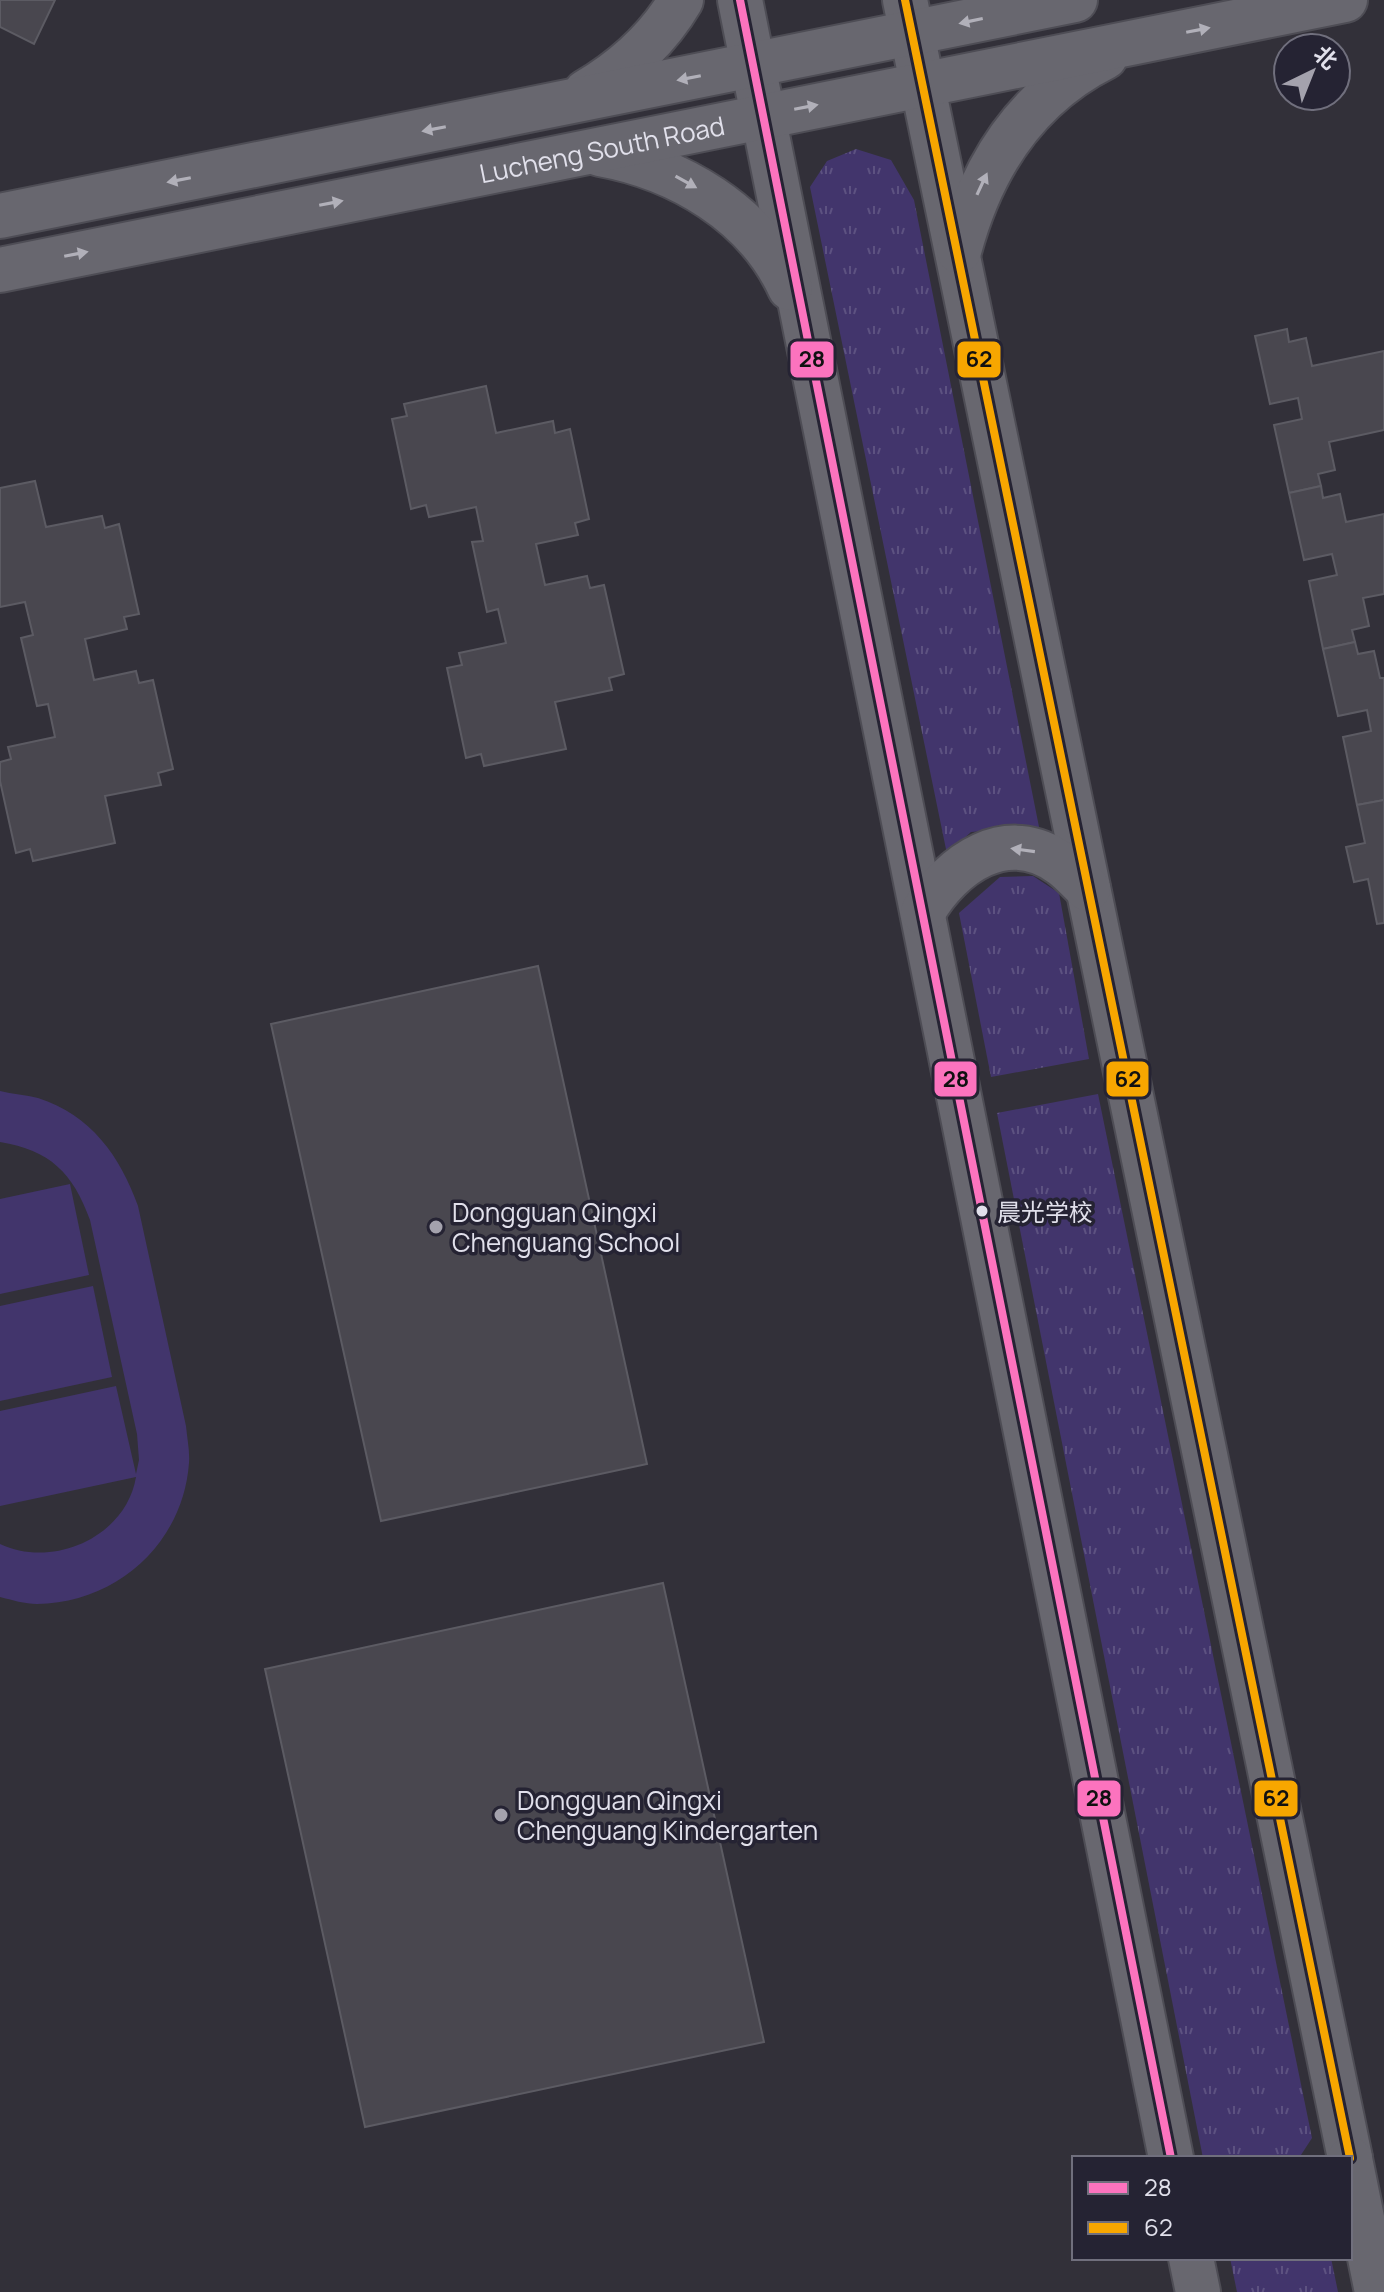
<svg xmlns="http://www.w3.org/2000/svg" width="1384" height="2292" viewBox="0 0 1384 2292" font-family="Manrope,'Noto Sans SC',sans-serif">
  <defs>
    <pattern id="grass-tufts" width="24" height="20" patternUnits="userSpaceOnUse" patternTransform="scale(2)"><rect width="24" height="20" fill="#42356c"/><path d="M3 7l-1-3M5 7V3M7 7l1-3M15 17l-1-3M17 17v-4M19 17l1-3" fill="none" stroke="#5d5281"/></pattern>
  </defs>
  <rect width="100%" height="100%" fill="#323039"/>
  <!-- grass -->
  <g fill="url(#grass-tufts)">
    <polygon points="856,149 891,160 914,200 1041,837 1006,829 971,832 947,854 810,187 827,161"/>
    <polygon points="1033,876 1059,893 1089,1059 991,1077 959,913 1000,877"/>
    <polygon points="1098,1094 1312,2138 1299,2158 1203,2158 997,1113"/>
    <polygon points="1230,2258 1331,2258 1338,2292 1237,2292"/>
  </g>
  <!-- park -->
  <g fill="#42356c">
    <path d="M0,1091C12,1094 26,1095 38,1098C91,1115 120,1156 138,1206L186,1426C187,1438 190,1451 189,1463C183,1544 116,1603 37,1604C25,1604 12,1600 0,1597V1544C53,1569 126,1537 136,1477L0,1506V1411L116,1386L136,1474L139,1460L137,1434L90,1220C73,1173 50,1150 0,1142Z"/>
    <polygon points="70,1184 89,1275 0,1294 0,1199"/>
    <polygon points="93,1286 112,1377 0,1401 0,1306"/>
  </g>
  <!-- building -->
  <g fill="#49474f" stroke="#5c5b63" stroke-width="2">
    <polygon points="0,0 55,0 34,44 0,27"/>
    <polygon points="1287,329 1289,342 1306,338 1312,366 1384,351 1384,430 1329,442 1335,470 1318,474 1321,486 1289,493 1274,425 1302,419 1298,398 1270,404 1255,336"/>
    <polygon points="486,386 496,433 553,421 555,433 570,429 589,519 575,523 578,535 536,544 545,585 587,576 590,588 604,585 624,674 609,678 612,690 555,702 566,749 484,766 481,754 466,758 447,668 462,665 459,653 506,643 498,609 487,612 472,542 483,541 476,507 429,517 426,505 411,509 392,419 407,416 404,404"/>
    <polygon points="35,481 46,527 102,516 105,528 119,524 139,614 124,617 127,629 85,639 94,680 136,671 139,683 153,680 173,769 158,773 161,785 105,796 115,843 33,861 30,849 16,853 0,781 0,762 11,759 8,747 55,737 48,704 37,706 21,638 33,635 25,602 0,607 0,488"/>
    <polygon points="1321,486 1323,498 1340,494 1346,522 1384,514 1384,594 1363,598 1369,626 1352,630 1355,642 1323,649 1309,581 1337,575 1332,554 1304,560 1289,493"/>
    <polygon points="1355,642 1358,654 1374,651 1380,678 1384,678 1384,800 1357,805 1343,737 1371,731 1367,710 1338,716 1323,649"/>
    <polygon points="1384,800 1384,923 1377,924 1368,879 1354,882 1346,847 1365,843 1357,805"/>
    <polygon points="538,966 647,1464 381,1521 271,1024"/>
    <polygon points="663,1583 764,2042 365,2127 265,1669"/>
  </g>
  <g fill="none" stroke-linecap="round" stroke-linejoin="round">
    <!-- secondary casing -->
    <g stroke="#4e4d55" stroke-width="48">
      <g id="secondary">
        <polyline points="740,0 1171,2158"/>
        <polyline points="905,0 1350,2158"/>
        <path d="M586,92C625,69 658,39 681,0"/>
        <path d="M600,154C678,168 756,213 790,288"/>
        <polyline points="0,216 1075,0"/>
        <path d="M959,251C981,168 1025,97 1105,57"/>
        <path id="s1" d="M0,270L1345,0"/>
        <path d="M923,912C951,864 1007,824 1061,864C1071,871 1079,881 1088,889"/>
        <polyline points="1350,2159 1377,2292"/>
        <polyline points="1191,2258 1198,2292"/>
      </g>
    </g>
    <!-- secondary -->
    <use href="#secondary" stroke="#68676f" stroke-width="44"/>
    <!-- bus-1 casing -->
    <g stroke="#252333" stroke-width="14">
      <polyline id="bus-1" points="740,0 1171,2158"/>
    </g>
    <!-- bus-2 casing -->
    <g stroke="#252333" stroke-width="14">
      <polyline id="bus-2" points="905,0 1350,2158"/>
    </g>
    <!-- bus-1 -->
    <use href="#bus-1" stroke="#fc73be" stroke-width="8"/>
    <!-- bus-2 -->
    <use href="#bus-2" stroke="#f7a600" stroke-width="8"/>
  </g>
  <!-- one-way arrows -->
  <defs><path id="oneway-solid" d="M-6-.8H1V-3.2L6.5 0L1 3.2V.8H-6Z" transform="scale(2)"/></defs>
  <g fill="#b1b0b9">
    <use href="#oneway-solid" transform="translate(971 21) rotate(168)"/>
    <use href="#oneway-solid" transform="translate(1198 30) rotate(-11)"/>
    <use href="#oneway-solid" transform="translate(689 78) rotate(169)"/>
    <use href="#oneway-solid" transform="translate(806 107) rotate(-11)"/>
    <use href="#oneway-solid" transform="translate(434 129) rotate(169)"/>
    <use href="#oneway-solid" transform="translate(179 180) rotate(169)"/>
    <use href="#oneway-solid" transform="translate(686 182) rotate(29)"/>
    <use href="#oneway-solid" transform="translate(982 184) rotate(-65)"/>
    <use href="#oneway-solid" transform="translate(331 203) rotate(-11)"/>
    <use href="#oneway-solid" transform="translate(76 254) rotate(-11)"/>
    <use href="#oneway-solid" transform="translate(1023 850) rotate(-172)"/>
  </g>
  <!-- markers -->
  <circle fill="#e1e0eb" stroke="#252333" stroke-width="3" cx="982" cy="1211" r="7"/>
  <g fill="#a4a2ad" stroke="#252333" stroke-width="3">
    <circle cx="436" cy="1227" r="8"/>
    <circle cx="501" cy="1815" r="8"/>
  </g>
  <g text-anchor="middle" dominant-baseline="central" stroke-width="7" stroke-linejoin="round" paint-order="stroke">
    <!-- bus labels -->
    <g font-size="24" fill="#e1e0eb" stroke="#252333" text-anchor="start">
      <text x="997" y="1211">晨光学校</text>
    </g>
    <!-- street labels -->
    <g font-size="26" fill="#e1e0eb" stroke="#252333">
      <text stroke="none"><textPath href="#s1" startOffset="614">Lucheng South Road</textPath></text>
    </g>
    <!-- poi labels -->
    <g font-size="26" fill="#e1e0eb" stroke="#252333" text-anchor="start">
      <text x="452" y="1212">Dongguan Qingxi<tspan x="452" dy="30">Chenguang School</tspan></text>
      <text x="517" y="1800">Dongguan Qingxi<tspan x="517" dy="30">Chenguang Kindergarten</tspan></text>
    </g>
  </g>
  <g stroke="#252333" stroke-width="3">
    <rect x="789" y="340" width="46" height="39" rx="8" fill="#fc73be"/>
    <rect x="956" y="340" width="46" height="39" rx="8" fill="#f7a600"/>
    <rect x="933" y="1060" width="45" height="38" rx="8" fill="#fc73be"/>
    <rect x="1105" y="1060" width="45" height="38" rx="8" fill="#f7a600"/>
    <rect x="1076" y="1779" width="46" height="39" rx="8" fill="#fc73be"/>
    <rect x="1253" y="1779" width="46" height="39" rx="8" fill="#f7a600"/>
  </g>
  <g font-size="22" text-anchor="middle" font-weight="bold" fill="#111">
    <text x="812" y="367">28</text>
    <text x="979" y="367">62</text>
    <text x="956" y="1087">28</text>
    <text x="1128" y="1087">62</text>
    <text x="1099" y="1806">28</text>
    <text x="1276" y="1806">62</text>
  </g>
  <!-- legend -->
  <rect x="1072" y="2156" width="280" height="104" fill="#252333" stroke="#706f7d" stroke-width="2"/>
  <rect x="1088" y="2182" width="40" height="12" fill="#fc73be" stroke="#706f7d" stroke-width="2"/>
  <text x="1144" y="2196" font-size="24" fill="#e1e0eb">28</text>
  <rect x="1088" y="2222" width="40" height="12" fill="#f7a600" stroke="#706f7d" stroke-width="2"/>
  <text x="1144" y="2236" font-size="24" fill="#e1e0eb">62</text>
  <!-- north arrow -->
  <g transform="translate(1312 72) rotate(43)"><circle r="38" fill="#252333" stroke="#706f7d" stroke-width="2"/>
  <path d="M0-6L14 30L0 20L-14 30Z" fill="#a4a2ad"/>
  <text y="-12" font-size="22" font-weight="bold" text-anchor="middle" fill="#e1e0eb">北</text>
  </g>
</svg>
